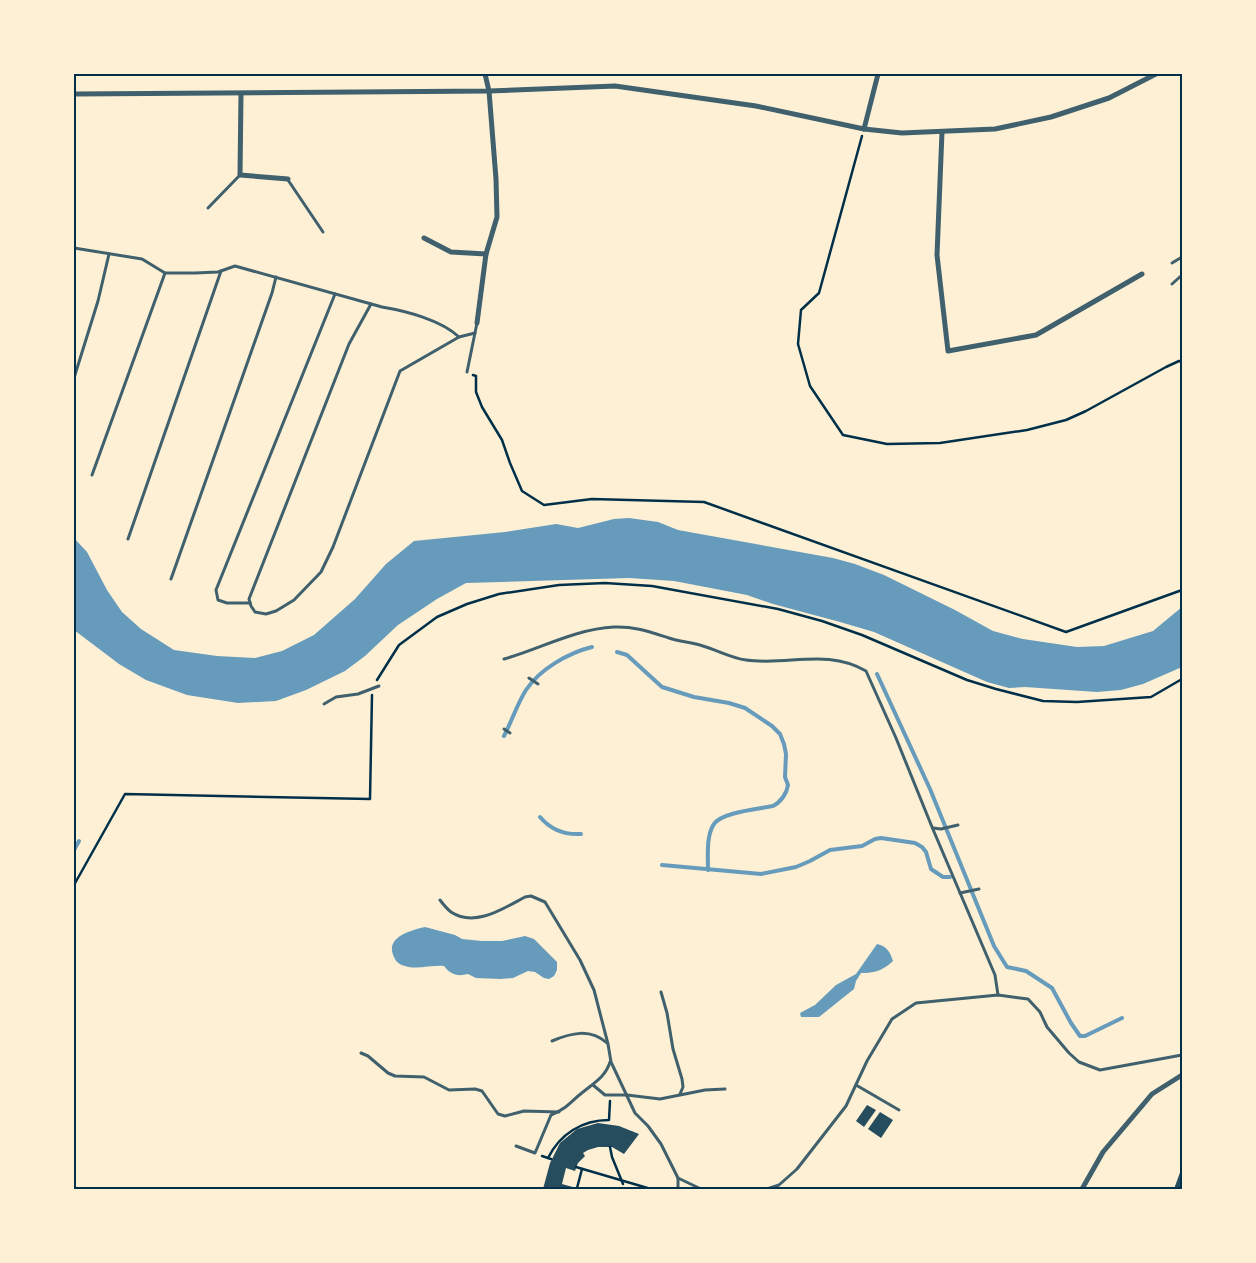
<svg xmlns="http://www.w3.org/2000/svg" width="1256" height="1263" viewBox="0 0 1256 1263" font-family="Overpass,sans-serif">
  <rect width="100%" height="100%" fill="#fdf0d5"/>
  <!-- water -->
  <g fill="#669bbc">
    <polygon points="629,518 658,522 678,530 833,558 855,564 884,575 955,610 993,631 1023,639 1077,647 1104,646 1153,631 1182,607 1182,667 1143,684 1121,690 1097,692 1025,687 1009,688 987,682 874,632 840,622 773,604 747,595 674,581 629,578 466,583 437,599 398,625 365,656 345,671 306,690 276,701 238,703 187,695 146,680 119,664 74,630 74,538 87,552 107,590 122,612 141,629 174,650 217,656 255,658 282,651 314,635 355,599 386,564 414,541 505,532 556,524 578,528 614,519"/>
    <path d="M425,927L455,935L462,939L482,941H502L525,936L534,939L557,962V970L554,976L549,979L544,978L535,972L528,971L513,978L500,979L476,978L468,974C457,977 450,974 444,966C431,965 416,970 405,966C400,965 396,962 394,957C384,937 412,930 425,927Z"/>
    <path d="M877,944C887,946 890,952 893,961C882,971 875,973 861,973L856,981L854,989L819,1017H801L800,1013L815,1005L836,985L856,974Z"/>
  </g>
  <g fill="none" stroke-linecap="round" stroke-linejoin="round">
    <!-- stream -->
    <g stroke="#669bbc" stroke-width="4">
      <path d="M617,652L627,655L662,687L694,697L729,703L745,708L772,726L780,734L784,744L786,754L785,777L788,785C787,793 781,802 773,806C759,809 722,812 714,824C706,835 708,857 708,870"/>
      <polyline points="877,674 930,789 994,946 1007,967 1026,971 1052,988 1071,1023 1080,1036 1085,1036 1122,1018"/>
      <path d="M504,736C512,721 517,704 526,690C540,669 568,653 592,647"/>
      <path d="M540,817C551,830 565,835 581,834"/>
      <polyline points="74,850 79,841"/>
      <polyline points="662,865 761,874 796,867 810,861 830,850 862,846 875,839 881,838 915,843 922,847 926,852 931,869 943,877 950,877"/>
    </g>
  </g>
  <!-- building -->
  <g fill="#264d5e">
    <polygon points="867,1105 876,1110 864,1127 856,1121"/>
    <polygon points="880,1112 893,1120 881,1138 868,1129"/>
    <polygon points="598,1123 619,1126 639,1134 624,1154 612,1147 598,1147 588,1150 583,1153 585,1156 578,1163 575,1171 566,1168 562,1184 580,1189 543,1189 550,1163 560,1143 577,1129"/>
    <polygon points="1182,1167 1182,1189 1174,1189"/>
  </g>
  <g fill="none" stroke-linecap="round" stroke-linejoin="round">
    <!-- path -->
    <g stroke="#003049" stroke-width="2.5">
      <polyline points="862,136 819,293 801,310 798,344 810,386 843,435 887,444 940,443 1027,430 1066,420 1086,411 1166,367 1179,361 1182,362"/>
      <polyline points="473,375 476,376 476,392 482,407 502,440 510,463 522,491 544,505 592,499 704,502 1066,632 1182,590"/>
      <polyline points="377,680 399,645 437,617 467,604 499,594 559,585 605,583 652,586 778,609 822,621 862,635 967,680 996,689 1043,701 1077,702 1151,697 1182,679"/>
      <polyline points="74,885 125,794 370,799 372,695"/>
      <polyline points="610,1147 612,1157 623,1184"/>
      <polyline points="542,1156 551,1159"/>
      <path d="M548,1158C560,1134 582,1120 609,1120L610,1101"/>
      <polyline points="576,1167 651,1189"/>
      <polyline points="577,1188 582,1169"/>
    </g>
    <!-- service -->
    <g stroke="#3f606c" stroke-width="3">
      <polyline points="288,180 323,232"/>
      <polyline points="208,208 240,175"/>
      <path d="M74,248L142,259L165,273H195L218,272L235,266L382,307C406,311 441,320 459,337L475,333"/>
      <polyline points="1172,263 1182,257"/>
      <polyline points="1172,284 1182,275"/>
      <polyline points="371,304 349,344 249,599 251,606 255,612 266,614 276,611 294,600 321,572 333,547 400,371 459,337"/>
      <polyline points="467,372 477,323"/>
      <polyline points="74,378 98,301 109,254"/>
      <polyline points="92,475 165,273"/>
      <polyline points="128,539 221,271"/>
      <polyline points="171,579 272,293 276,277"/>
      <polyline points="250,603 227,603 218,600 216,590 335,294"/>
      <path d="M504,659C540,649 575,629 614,627C634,626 650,632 669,638C680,642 692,642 703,646C717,650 731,658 746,660C788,666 827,648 866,671L896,738L932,827L995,975L998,995"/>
      <polyline points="529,678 538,684"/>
      <polyline points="324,704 336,697 358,694 379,686"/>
      <polyline points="504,729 510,733"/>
      <polyline points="933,828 941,829 958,825"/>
      <polyline points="960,893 979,889"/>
      <path d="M440,900C443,904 447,909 451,912C475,928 504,908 525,897L531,896L545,902L580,960L594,990L608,1044L611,1062L635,1113L648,1126L661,1144L678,1178L701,1189"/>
      <polyline points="661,992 667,1013 673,1049 682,1079 683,1087 680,1094"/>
      <path d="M552,1041C571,1033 590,1028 607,1043"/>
      <polyline points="361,1053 368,1056 388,1073 395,1076 424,1077 449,1090 475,1089 482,1091 498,1114 505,1116 524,1111 559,1112"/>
      <polyline points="593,1085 605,1095 627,1095 660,1099 705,1090 725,1089"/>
      <polyline points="856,1085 899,1110"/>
      <path d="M516,1146L535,1153L551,1115C568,1108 570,1102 583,1092C594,1083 606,1076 610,1062"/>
      <polyline points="678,1189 678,1178"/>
      <polyline points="767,1189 779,1185 797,1169 846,1106 867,1061 892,1019 916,1003 998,995 1028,999 1040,1012 1047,1027 1069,1053 1079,1062 1100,1070 1182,1055"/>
    </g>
    <!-- minor -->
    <g stroke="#3f606c" stroke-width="5">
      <polyline points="74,94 489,91 615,86 756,106 864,129 902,133 995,129 1051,117 1109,98 1156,74"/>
      <polyline points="241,94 240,175 288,179"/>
      <polyline points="864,129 878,74"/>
      <polyline points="942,132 937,255 948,351 1036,335 1142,274"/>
      <polyline points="424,238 451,252 486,254"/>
      <polyline points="477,323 486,254 497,217 496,179 489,91 485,74"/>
      <polyline points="1082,1189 1103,1152 1152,1094 1182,1075"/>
    </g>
  </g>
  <!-- border -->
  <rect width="1256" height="1263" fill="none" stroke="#fdf0d5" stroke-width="150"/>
  <rect x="75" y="75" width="1106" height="1113" fill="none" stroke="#003049" stroke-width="2"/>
</svg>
